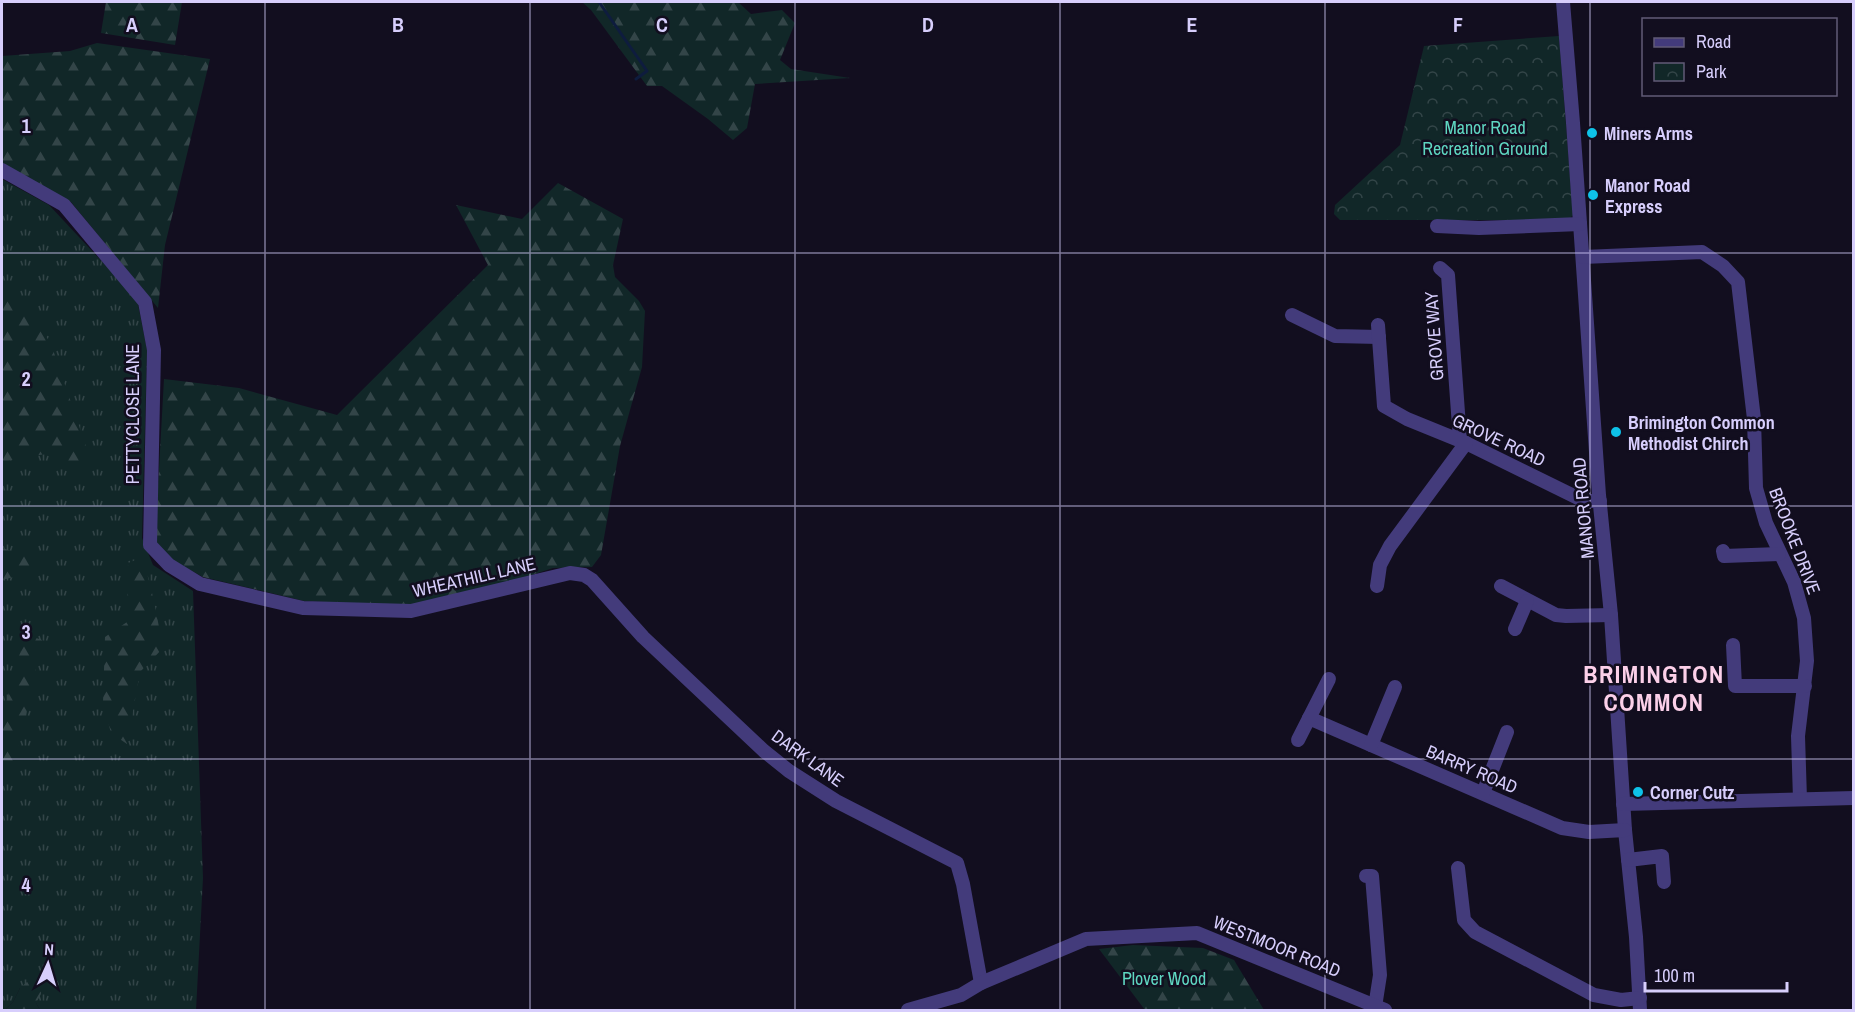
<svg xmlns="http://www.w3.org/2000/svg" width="1855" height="1012" viewBox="0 0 1855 1012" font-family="'Archivo Narrow',sans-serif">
  <defs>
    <pattern id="grass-tufts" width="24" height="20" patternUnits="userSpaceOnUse" patternTransform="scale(1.5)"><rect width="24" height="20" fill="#112728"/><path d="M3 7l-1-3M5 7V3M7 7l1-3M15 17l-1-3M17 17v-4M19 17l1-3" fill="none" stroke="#334548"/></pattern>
    <pattern id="forest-firs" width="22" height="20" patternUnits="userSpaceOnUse" patternTransform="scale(1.5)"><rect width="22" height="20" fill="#112728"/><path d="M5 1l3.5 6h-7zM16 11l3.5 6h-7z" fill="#334548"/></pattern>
    <pattern id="park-crowns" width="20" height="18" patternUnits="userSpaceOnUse" patternTransform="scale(1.5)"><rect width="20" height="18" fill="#112728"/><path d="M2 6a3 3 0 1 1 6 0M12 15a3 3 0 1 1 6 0" fill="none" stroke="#334548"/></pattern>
  </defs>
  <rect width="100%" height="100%" fill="#120e1f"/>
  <!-- grass -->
  <polygon fill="url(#grass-tufts)" points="2,179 49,205 137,299 147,350 142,538 153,565 193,591 203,878 196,1010 40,1010 36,1003 20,988 13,1002 5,1010 2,1010"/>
  <!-- forest -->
  <g fill="url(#forest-firs)">
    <polygon points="106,2 182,2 175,45 101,33"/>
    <polygon points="582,2 738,2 751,14 782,10 795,23 780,60 791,69 850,78 755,84 747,128 733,140 708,119 662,86 647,86 591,10"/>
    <polygon points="97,43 210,59 165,245 158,308 71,202 2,165 2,56 70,51"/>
    <polygon points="558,183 623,219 613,265 615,277 639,301 645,311 642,367 620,446 601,555 592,567 553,568 513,581 412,606 304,601 203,577 172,560 155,541 164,379 239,388 337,415 488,265 456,205 522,219"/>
    <polygon points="2,285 29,310 51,344 90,458 81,465 45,454 2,462"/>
    <polygon points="2,548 35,559 38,571 2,580"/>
    <polygon points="143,557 154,601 163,648 140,672 127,744 111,733 103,703 105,637 127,622 128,563"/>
    <polygon points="25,634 42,640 22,734 9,774 2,777 2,718"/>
    <polygon points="1133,945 1203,948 1234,960 1264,1010 1145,1010 1099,949"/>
    <polygon points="40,971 41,994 36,1003 40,1010 5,1010 13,1002 20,988"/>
  </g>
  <!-- park -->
  <polygon fill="url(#park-crowns)" points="1559,36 1573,215 1568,220 1340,220 1334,214 1335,205 1400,145 1424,46"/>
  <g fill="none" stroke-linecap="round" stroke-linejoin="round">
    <!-- stream -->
    <polyline stroke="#0e1c3e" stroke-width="3" points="599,2 647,71 636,79"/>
    <!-- minor -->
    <g stroke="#433b7b" stroke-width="14">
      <polyline points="1563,2 1573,123 1599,495 1611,615 1625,830 1636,937 1640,1010"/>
      <polyline points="2,170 64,205 145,302 154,350 150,545 169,565 200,584 303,608 411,611 570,573 584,575 592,580 643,637 764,751 789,771 836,801 957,863 963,884 981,983"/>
      <polyline points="1437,226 1479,228 1580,224"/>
      <polyline points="1583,257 1702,252 1723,266 1738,282 1754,419 1756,488 1766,523 1794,582 1804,618 1807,661 1798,736 1800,799"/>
      <polyline points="1440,268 1448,275 1460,440"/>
      <polyline points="1292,315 1335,336 1379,337"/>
      <polyline points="1378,325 1384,406 1407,419 1466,443 1580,499 1588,501 1600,501"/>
      <polyline points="1723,551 1724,556 1779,554"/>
      <polyline points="1377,586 1380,565 1390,546 1466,443"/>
      <polyline points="1501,586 1556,615 1566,616 1611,615"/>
      <polyline points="1515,629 1527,601"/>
      <polyline points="1733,645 1735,686 1805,686"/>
      <polyline points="1309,718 1562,828 1589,832 1625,830"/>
      <polyline points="1298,740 1329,679"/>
      <polyline points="1371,745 1395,687"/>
      <polyline points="1483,793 1507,732"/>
      <polyline points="1623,804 1854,798"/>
      <polyline points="1628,860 1662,856 1664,882"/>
      <polyline points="1458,868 1464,920 1475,932 1594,995 1621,1000 1640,998"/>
      <polyline points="1366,876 1372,876 1380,975 1375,1007"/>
      <polyline points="908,1010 961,995 981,983 1086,939 1197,933 1385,1010"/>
    </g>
  </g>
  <!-- grid -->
  <path fill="none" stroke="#d7cefc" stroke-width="1.5" stroke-opacity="0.55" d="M265,2V1010M530,2V1010M795,2V1010M1060,2V1010M1325,2V1010M1590,2V1010M2,253H1854M2,506H1854M2,759H1854"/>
  <!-- markers -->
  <g fill="#0ec2e8" stroke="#120e1f" stroke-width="2">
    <circle cx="1592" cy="133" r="6"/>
    <circle cx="1593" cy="195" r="6"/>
    <circle cx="1616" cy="432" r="6"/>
    <circle cx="1638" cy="792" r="6"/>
  </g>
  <g text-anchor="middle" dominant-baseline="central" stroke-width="5" stroke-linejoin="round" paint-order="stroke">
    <!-- park labels -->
    <g font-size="18" fill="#5fd7c2" stroke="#120e1f">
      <text x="1485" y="127">Manor Road<tspan x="1485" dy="21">Recreation Ground</tspan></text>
      <text x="1164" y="978">Plover Wood</text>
    </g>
    <!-- poi labels -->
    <g font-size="18" font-weight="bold" fill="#d7cefc" stroke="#120e1f" text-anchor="start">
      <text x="1604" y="133">Miners Arms</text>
      <text x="1605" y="185">Manor Road<tspan x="1605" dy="21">Express</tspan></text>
      <text x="1628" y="422">Brimington Common<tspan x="1628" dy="21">Methodist Chirch</tspan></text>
      <text x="1650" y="792">Corner Cutz</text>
    </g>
    <!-- street labels -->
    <g font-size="18" fill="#d7cefc" stroke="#120e1f">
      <text transform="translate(1434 336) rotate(-94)">GROVE WAY</text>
      <text transform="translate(132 414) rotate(-90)">PETTYCLOSE LANE</text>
      <text transform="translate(1499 440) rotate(25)">GROVE ROAD</text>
      <text transform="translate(1583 508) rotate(-95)">MANOR ROAD</text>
      <text transform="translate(1795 541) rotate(69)">BROOKE DRIVE</text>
      <text transform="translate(474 577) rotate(-13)">WHEATHILL LANE</text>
      <text transform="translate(808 758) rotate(36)">DARK LANE</text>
      <text transform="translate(1472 769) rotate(23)">BARRY ROAD</text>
      <text transform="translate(1277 946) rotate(22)">WESTMOOR ROAD</text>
    </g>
    <!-- district labels -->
    <g font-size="24" font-weight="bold" letter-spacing="1.5" fill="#fcd0e9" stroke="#120e1f">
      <text x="1654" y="674">BRIMINGTON<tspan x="1654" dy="28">COMMON</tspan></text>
    </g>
  </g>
  <g font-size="20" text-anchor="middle" font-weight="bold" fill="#d7cefc" stroke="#120e1f" stroke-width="5" stroke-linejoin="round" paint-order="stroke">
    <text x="132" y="32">A</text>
    <text x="398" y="32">B</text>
    <text x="662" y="32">C</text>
    <text x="928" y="32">D</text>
    <text x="1192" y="32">E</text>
    <text x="1458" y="32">F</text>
    <text x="26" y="133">1</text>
    <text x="26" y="386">2</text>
    <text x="26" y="639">3</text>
    <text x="26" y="892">4</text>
  </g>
  <!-- border -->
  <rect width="1855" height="1012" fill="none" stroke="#d7cefc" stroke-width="6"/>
  <!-- legend -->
  <rect x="1642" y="18" width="195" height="78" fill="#120e1f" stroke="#615b77" stroke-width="1.5"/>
  <rect x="1654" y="38" width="30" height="9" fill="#433b7b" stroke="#615b77" stroke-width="1.5"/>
  <text x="1696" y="48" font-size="18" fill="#d7cefc">Road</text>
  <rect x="1654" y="63" width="30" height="18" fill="url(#park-crowns)" stroke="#615b77" stroke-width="1.5"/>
  <text x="1696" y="78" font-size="18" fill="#d7cefc">Park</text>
  <!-- north arrow -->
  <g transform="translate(48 964) rotate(4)" stroke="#120e1f" stroke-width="4.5" paint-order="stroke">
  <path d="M0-4.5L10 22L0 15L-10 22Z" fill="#d7cefc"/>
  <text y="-9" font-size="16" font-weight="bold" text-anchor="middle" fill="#d7cefc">N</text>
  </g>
  <!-- scale -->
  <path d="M1645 982v9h142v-9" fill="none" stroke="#d7cefc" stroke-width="3"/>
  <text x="1654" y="982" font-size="18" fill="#d7cefc" stroke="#120e1f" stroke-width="4.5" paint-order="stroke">100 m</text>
</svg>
